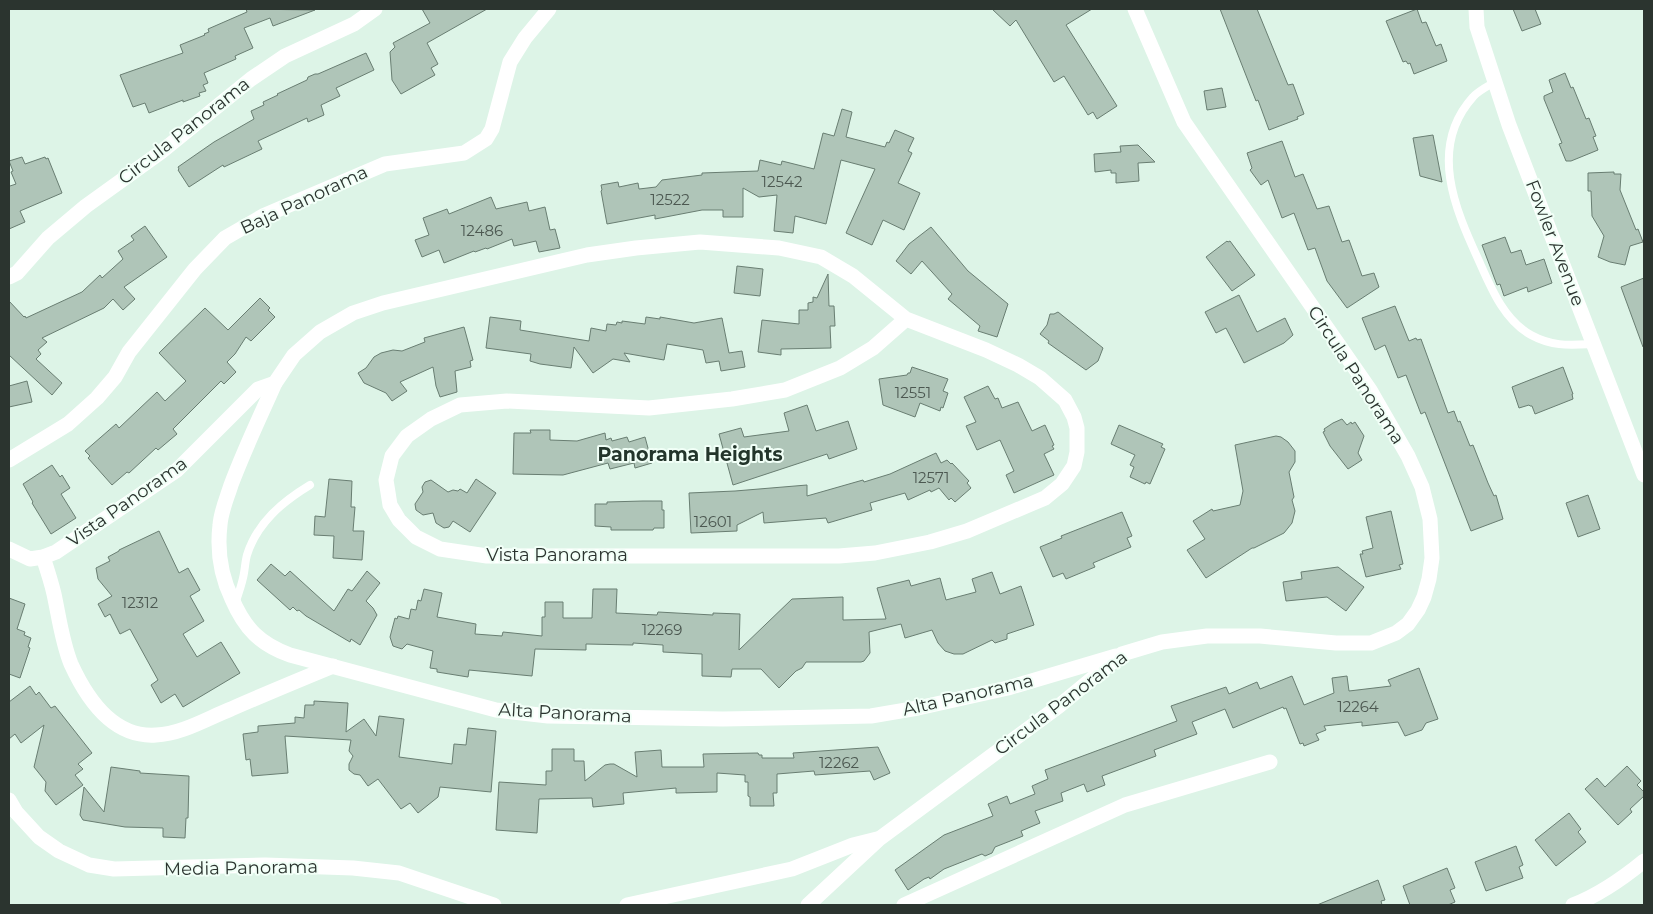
<svg xmlns="http://www.w3.org/2000/svg" width="1653" height="914" viewBox="0 0 1653 914" font-family="Montserrat,sans-serif">
  <rect width="100%" height="100%" fill="#ddf4e7"/>
  <!-- building -->
  <g fill="#afc5b8" stroke="#697e72">
    <polygon points="246,9 315,10 273,26 270,18 244,28 253,48 235,56 236,59 204,73 208,83 203,85 206,91 199,93 200,96 183,102 183,100 149,113 145,103 133,107 120,75 183,53 180,45 205,35 204,34 209,32 208,29 247,12"/>
    <polygon points="422,9 487,9 427,43 438,64 431,68 435,75 401,94 392,80 390,52 395,47 393,43 430,23"/>
    <polygon points="992,9 1092,9 1066,25 1117,106 1097,119 1093,112 1088,115 1064,76 1054,82 1016,20 1010,26"/>
    <polygon points="1220,9 1257,9 1288,85 1293,84 1304,114 1297,117 1298,119 1269,130 1258,100 1256,101"/>
    <polygon points="1417,9 1422,23 1426,22 1436,46 1441,44 1447,61 1414,74 1410,63 1408,64 1406,61 1403,62 1386,21"/>
    <polygon points="1513,9 1535,9 1541,24 1522,31"/>
    <polygon points="366,53 374,70 336,88 340,96 321,105 324,115 308,122 307,118 258,141 262,149 224,167 223,165 189,187 178,170 179,169 178,167 214,142 254,119 251,111 264,105 263,102 278,95 277,94 307,80 308,77 315,74 318,74"/>
    <polygon points="1565,73 1571,88 1573,87 1586,119 1589,118 1596,136 1593,137 1598,150 1571,161 1566,161 1559,144 1562,143 1544,99 1544,96 1553,92 1549,80"/>
    <polygon points="1222,88 1226,107 1207,110 1204,91"/>
    <polygon points="842,109 852,112 846,137 885,147 887,142 889,143 895,130 914,138 908,151 912,153 898,183 920,193 904,230 883,220 872,245 846,233 875,169 841,160 826,224 795,216 793,233 774,231 777,195 759,197 743,188 743,217 723,217 723,210 702,210 655,219 655,215 607,224 601,191 602,190 601,185 618,182 619,187 638,183 639,189 656,187 662,180 702,175 702,173 758,171 760,160 781,165 782,161 814,169 823,133 834,136"/>
    <polygon points="1433,135 1442,182 1420,176 1413,138"/>
    <polygon points="1282,141 1295,177 1303,174 1317,209 1329,206 1342,242 1349,240 1362,276 1374,273 1379,287 1347,308 1327,281 1315,248 1308,250 1294,213 1282,218 1268,180 1261,185 1250,170 1252,168 1247,153"/>
    <polygon points="1138,145 1155,162 1138,163 1139,181 1116,183 1116,173 1111,173 1111,170 1095,172 1094,154 1121,152 1120,146"/>
    <polygon points="22,157 25,164 45,157 46,159 48,158 62,193 20,211 25,222 9,229 9,185 10,186 16,184 11,172 13,171 9,161"/>
    <polygon points="1614,172 1614,174 1621,174 1620,190 1636,230 1638,229 1643,242 1630,246 1625,265 1610,262 1598,257 1604,236 1592,216 1591,191 1588,191 1588,173"/>
    <polygon points="491,197 496,209 527,202 529,211 545,207 550,230 555,229 560,248 539,252 536,241 514,246 512,239 487,249 486,248 475,252 474,251 444,263 439,250 422,257 415,240 429,235 423,218 447,209 449,214"/>
    <polygon points="145,226 167,257 124,287 135,299 123,310 113,299 104,308 42,338 47,342 38,350 41,354 36,359 62,383 52,395 9,355 9,301 24,317 25,316 26,318 82,292 100,275 102,278 123,259 118,251 134,240 131,236"/>
    <polygon points="931,227 968,271 1008,304 997,337 978,331 980,326 948,299 952,294 922,261 911,274 896,261 909,244"/>
    <polygon points="1505,237 1511,253 1521,250 1526,265 1544,259 1552,283 1528,292 1527,287 1504,296 1500,284 1497,285 1482,245"/>
    <polygon points="1227,241 1228,242 1230,241 1255,275 1232,291 1206,257"/>
    <polygon points="737,266 763,269 760,296 734,293"/>
    <polygon points="828,274 829,306 834,306 835,326 830,326 831,348 781,349 781,355 758,352 762,320 799,324 799,310 808,310 808,303 813,302 813,297 817,298"/>
    <polygon points="1644,278 1644,346 1643,347 1621,287"/>
    <polygon points="1239,295 1257,332 1285,318 1293,335 1284,343 1244,363 1226,328 1216,333 1205,312"/>
    <polygon points="260,298 270,308 268,310 275,317 251,341 246,337 235,354 227,362 236,372 224,384 221,381 173,429 177,434 158,450 156,448 129,473 127,472 112,485 88,458 90,456 85,451 116,424 119,428 157,392 165,401 186,381 159,353 205,308 228,330"/>
    <polygon points="1395,306 1409,341 1416,338 1417,340 1421,339 1448,413 1454,411 1458,422 1460,421 1470,446 1473,445 1488,483 1494,496 1496,495 1503,519 1471,531 1425,412 1421,414 1406,375 1398,378 1385,345 1375,350 1362,318"/>
    <polygon points="1058,312 1103,348 1098,361 1086,370 1048,343 1049,341 1040,334 1047,325 1050,314 1054,314"/>
    <polygon points="490,317 521,321 520,330 589,341 591,328 606,331 607,324 616,325 617,322 622,323 622,321 645,324 646,317 660,319 660,317 694,323 722,318 729,353 742,351 745,367 721,371 719,361 706,363 703,350 667,344 664,360 624,353 630,362 613,359 593,373 574,347 571,368 540,364 530,361 531,354 486,348"/>
    <polygon points="464,327 473,360 470,361 471,367 455,371 457,392 440,397 436,386 433,367 400,382 407,391 392,401 386,393 364,383 358,373 366,368 374,357 381,353 393,350 402,351 425,342 424,338"/>
    <polygon points="912,367 948,379 943,391 948,393 943,408 941,407 940,411 920,403 915,417 883,405 879,379 907,375 908,373 910,373"/>
    <polygon points="1563,367 1573,394 1572,394 1573,399 1535,414 1532,406 1530,406 1529,405 1519,408 1512,387"/>
    <polygon points="27,381 32,402 9,407 9,386"/>
    <polygon points="988,386 995,399 998,398 1002,408 1018,402 1032,431 1045,425 1054,445 1052,446 1054,449 1044,454 1054,475 1014,493 1006,475 1014,471 1000,440 977,450 966,426 976,422 964,397"/>
    <polygon points="807,405 816,431 848,421 857,449 829,459 827,454 733,485 719,434 741,428 744,437 789,431 784,413"/>
    <polygon points="1342,419 1347,425 1351,422 1352,424 1355,422 1364,436 1358,453 1362,460 1348,469 1330,446 1323,432 1325,431 1324,429 1333,423"/>
    <polygon points="1119,425 1163,444 1161,447 1165,449 1150,484 1146,482 1145,484 1130,477 1134,467 1130,465 1135,455 1111,444"/>
    <polygon points="530,430 550,430 550,440 577,441 605,433 606,440 611,438 612,441 627,437 629,442 645,437 652,463 635,468 634,463 610,469 608,463 563,475 513,474 514,433 531,433"/>
    <polygon points="1276,436 1281,437 1288,442 1295,451 1295,462 1289,472 1294,497 1292,500 1295,511 1292,523 1284,533 1254,548 1252,548 1206,578 1187,550 1205,539 1193,521 1212,509 1213,511 1240,505 1243,491 1235,445"/>
    <polygon points="936,453 941,463 947,460 951,464 952,463 969,481 967,483 971,488 955,502 951,498 949,500 939,488 931,492 930,490 908,500 905,493 870,503 872,510 828,523 826,518 764,523 763,512 737,525 737,531 691,533 689,493 735,491 807,485 807,496 863,480 864,482 890,474"/>
    <polygon points="52,465 60,477 62,475 70,488 61,494 76,518 51,534 32,503 33,502 23,484"/>
    <polygon points="329,479 352,481 351,507 355,507 353,531 364,531 362,560 333,558 334,536 314,535 315,516 325,517"/>
    <polygon points="476,479 496,493 470,532 453,521 449,527 444,528 436,523 433,513 423,515 416,510 415,504 423,492 422,487 425,482 431,480 448,492 453,490 458,491 460,489 467,493"/>
    <polygon points="1588,495 1600,529 1578,537 1566,503"/>
    <polygon points="643,501 662,501 662,510 664,510 664,528 654,528 653,530 611,530 611,527 595,526 595,504 607,504 607,502"/>
    <polygon points="1391,511 1403,564 1399,565 1401,569 1366,577 1360,554 1363,554 1362,551 1373,548 1366,517"/>
    <polygon points="1122,512 1132,536 1127,538 1131,547 1093,563 1095,567 1066,579 1063,573 1053,577 1040,547 1062,538 1061,536"/>
    <polygon points="159,531 179,573 188,568 200,590 190,596 204,621 183,634 197,657 221,642 240,673 183,707 175,694 161,703 151,685 158,680 130,629 120,634 110,614 105,617 98,604 112,596 98,579 96,568 110,561 108,557 119,551 119,550"/>
    <polygon points="271,564 285,576 290,571 334,611 348,589 352,591 367,571 380,583 366,601 373,608 377,615 360,645 351,639 350,642 306,616 299,610 297,611 293,607 290,610 257,580"/>
    <polygon points="1338,567 1364,587 1346,611 1327,597 1286,601 1283,582 1302,579 1301,572"/>
    <polygon points="992,572 1000,594 1021,586 1034,625 1007,634 1007,639 995,643 992,640 963,654 954,654 945,651 938,643 932,630 905,638 901,624 869,632 870,653 864,661 861,662 806,662 802,668 796,671 779,688 761,669 732,669 731,677 702,676 702,654 663,652 663,645 633,643 633,645 586,644 586,650 535,649 532,676 469,670 468,677 437,672 437,669 430,668 433,651 407,644 402,649 393,646 390,637 395,618 397,619 398,616 409,619 411,609 416,610 418,600 421,601 424,589 442,593 437,617 476,624 475,634 502,636 503,632 542,636 542,617 545,617 545,602 563,602 563,618 592,618 593,589 617,589 616,613 657,615 658,612 713,615 713,613 740,614 739,650 792,599 843,597 843,620 886,619 877,588 909,580 911,586 940,578 946,600 976,592 972,579"/>
    <polygon points="9,598 25,604 17,629 25,632 24,635 31,638 28,647 30,648 20,678 9,674"/>
    <polygon points="1419,668 1438,719 1426,723 1422,730 1405,736 1398,722 1362,726 1362,722 1324,726 1326,730 1316,734 1319,740 1304,746 1303,743 1300,744 1286,708 1284,709 1283,707 1233,728 1225,709 1192,722 1197,734 1154,750 1156,756 1102,776 1105,785 1087,792 1084,784 1061,793 1063,801 1035,811 1040,823 1021,831 1023,836 995,847 992,853 985,856 982,854 944,869 930,879 929,877 924,879 908,890 895,870 944,835 993,816 988,804 1007,796 1010,804 1035,794 1032,786 1048,779 1045,770 1177,721 1171,706 1226,687 1229,694 1257,682 1260,689 1292,676 1304,705 1334,693 1332,678 1347,676 1349,691 1391,686 1388,680"/>
    <polygon points="30,686 36,695 39,692 51,708 55,706 92,753 78,764 83,769 75,775 83,785 56,805 45,791 46,782 34,767 44,725 21,743 15,734 9,739 9,702"/>
    <polygon points="314,701 348,703 346,732 364,719 376,736 379,716 404,719 399,757 452,764 454,744 466,745 468,728 496,731 491,792 440,787 438,797 418,813 410,803 401,809 378,779 368,786 360,775 354,774 349,770 349,764 353,756 349,751 351,740 285,736 288,773 252,776 250,759 246,760 243,734 258,732 258,726 295,723 295,717 304,718 305,705 314,705"/>
    <polygon points="878,747 890,773 874,780 870,771 815,775 814,771 777,774 777,793 773,793 774,806 750,806 750,797 748,796 748,782 745,782 745,775 717,773 717,792 676,793 676,788 623,793 624,804 593,807 592,798 539,799 537,833 496,830 499,782 546,785 546,771 552,771 552,749 574,749 574,761 584,761 585,781 605,765 610,764 614,764 637,777 635,752 661,750 662,767 704,767 703,754 758,753 759,755 762,755 762,758 794,758 793,753"/>
    <polygon points="1627,766 1641,781 1637,785 1644,792 1644,796 1630,809 1632,812 1618,825 1585,789 1597,778 1605,787"/>
    <polygon points="111,767 140,771 140,773 189,776 188,818 186,818 185,838 163,837 163,828 125,827 83,820 80,815 84,787 104,812"/>
    <polygon points="1569,813 1581,829 1578,832 1586,842 1556,866 1535,840"/>
    <polygon points="1516,846 1523,865 1519,867 1523,878 1486,891 1475,862"/>
    <polygon points="1447,868 1455,888 1450,890 1455,902 1448,905 1410,905 1403,886"/>
    <polygon points="1378,880 1385,900 1381,901 1382,905 1317,905"/>
  </g>
  <g fill="none" stroke-linecap="round" stroke-linejoin="round">
    <!-- service -->
    <g stroke="#fff" stroke-width="8">
      <path d="M1495,82C1488,86 1478,91 1473,97C1428,147 1455,209 1479,261C1491,288 1504,320 1531,335C1553,347 1570,345 1594,344"/>
      <path d="M235,604C238,595 241,587 243,578C245,570 245,562 247,555C257,523 282,502 310,485"/>
    </g>
    <!-- minor -->
    <g stroke="#fff" stroke-width="15">
      <polyline points="1476,9 1477,27 1509,125 1644,475"/>
      <polyline points="9,277 17,273 48,238 86,206 161,152 251,79 285,56 354,24 375,9"/>
      <path d="M275,383C260,417 244,450 231,485C227,498 221,511 220,525C217,550 221,576 232,599C245,629 260,644 290,655L496,710L548,716L723,719L871,716L918,708L1008,688L1116,656"/>
      <polyline points="9,460 68,424 97,398 115,377 129,352 195,269 225,238 263,216 385,164 464,153 486,139 492,129 510,62 525,38 549,9"/>
      <polyline points="9,549 30,559 43,557 56,552 177,470 258,389 275,383 294,355 320,332 353,313 383,303 587,255 636,248 700,242 779,248 821,257 853,276 906,319 986,350 1018,365 1040,378 1065,400 1074,417 1077,428 1077,452 1074,466 1062,484 1045,498 967,531 930,542 875,553 839,556 487,556 440,549 416,537 399,520 390,505 386,480 392,456 407,436 431,419 460,405 507,401 649,408 732,399 785,390 840,368 873,348 906,319"/>
      <path d="M43,557C47,569 51,581 54,594C59,617 62,642 71,664C87,699 113,738 156,735C182,734 208,718 231,709C265,694 299,680 333,666"/>
      <polyline points="9,800 16,812 39,837 59,851 89,865 114,869 265,865 353,868 399,873 494,905"/>
      <polyline points="627,905 792,869 853,845 877,839"/>
      <polyline points="808,905 879,839 1059,706 1122,654 1162,642 1207,636 1260,636 1336,643 1371,643 1396,633 1408,624 1418,610 1424,597 1429,579 1432,558 1430,519 1422,487 1408,456 1370,390 1184,122 1135,9"/>
      <polyline points="904,905 1125,805 1270,762"/>
      <path d="M1573,905C1599,895 1622,879 1644,861"/>
    </g>
  </g>
  <g text-anchor="middle" dominant-baseline="central" stroke-width="4" stroke-linejoin="round" paint-order="stroke">
    <!-- number labels -->
    <g font-size="15" fill="#4c5851">
      <text x="782" y="181">12542</text>
      <text x="670" y="199">12522</text>
      <text x="482" y="230">12486</text>
      <text x="913" y="392">12551</text>
      <text x="931" y="477">12571</text>
      <text x="713" y="521">12601</text>
      <text x="140" y="602">12312</text>
      <text x="662" y="629">12269</text>
      <text x="1358" y="706">12264</text>
      <text x="839" y="762">12262</text>
    </g>
    <!-- street labels -->
    <g font-size="18" fill="#2b342f" stroke="#f1fff7">
      <text transform="translate(184 131) rotate(-38)">Circula Panorama</text>
      <text transform="translate(304 200) rotate(-25)">Baja Panorama</text>
      <text transform="translate(1555 243) rotate(69)">Fowler Avenue</text>
      <text transform="translate(1356 375) rotate(57)">Circula Panorama</text>
      <text transform="translate(127 502) rotate(-35)">Vista Panorama</text>
      <text x="557" y="555">Vista Panorama</text>
      <text transform="translate(968 695) rotate(-13)">Alta Panorama</text>
      <text transform="translate(1061 703) rotate(-37)">Circula Panorama</text>
      <text transform="translate(565 713) rotate(3)">Alta Panorama</text>
      <text transform="translate(241 868) rotate(-1)">Media Panorama</text>
    </g>
    <!-- neighbourhood labels -->
    <g font-size="19" font-weight="bold" fill="#23352b" stroke="#f1fff7">
      <text x="690" y="454">Panorama Heights</text>
    </g>
  </g>
  <!-- border -->
  <rect width="1653" height="914" fill="none" stroke="#2b342f" stroke-width="20"/>
</svg>
